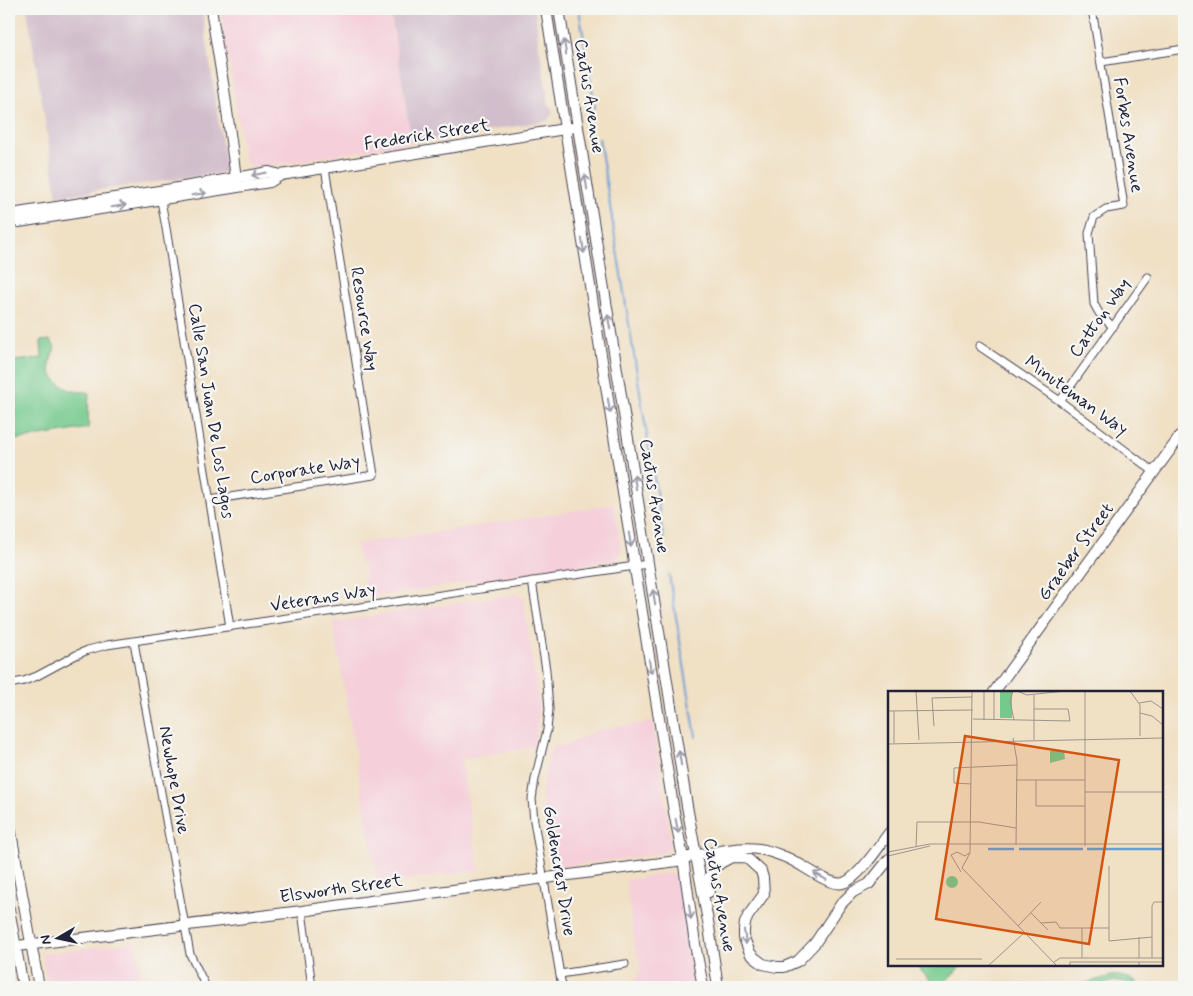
<svg xmlns="http://www.w3.org/2000/svg" width="1193" height="996" viewBox="0 0 1193 996" font-family="Mynerve,sans-serif">
  <rect width="100%" height="100%" fill="#f6f6f2"/>
  <filter id="ink" filterUnits="userSpaceOnUse"><feTurbulence type="fractalNoise" baseFrequency=".02" numOctaves="2"/><feDisplacementMap in="SourceGraphic" scale="10" xChannelSelector="R" yChannelSelector="G"/><feConvolveMatrix kernelMatrix="1 2 1 2 8 2 1 2 1" color-interpolation-filters="sRGB"/></filter>
  <filter id="wash" filterUnits="userSpaceOnUse"><feTurbulence type="fractalNoise" baseFrequency=".0096" numOctaves="4" result="noise"/><feDisplacementMap in="SourceGraphic" scale="20" xChannelSelector="R" yChannelSelector="G"/><feGaussianBlur stdDeviation="1.12" result="paint"/><feColorMatrix in="noise" values="0 0 0 0 0 0 0 0 0 0 0 0 0 0 0 0 0 1.4 0 .05"/><feComposite in="paint" operator="in"/></filter>
  <g filter="url(#wash)">
    <rect width="100%" height="100%" fill="#f0e0c4"/>
    <!-- built -->
    <g fill="#f5cfda">
      <polygon points="220,9 390,9 412,143 254,168 245,162"/>
      <polygon points="614,504 621,549 616,560 365,598 363,579 365,578 363,564 360,564 356,544 516,520"/>
      <polygon points="515,594 521,596 524,602 535,676 539,707 538,723 533,747 461,759 479,870 391,882 378,886 333,622"/>
      <polygon points="650,722 653,723 654,728 671,844 664,853 560,867 550,861 542,808 542,793 544,775 551,748 556,745 564,746 569,744 597,730"/>
      <polygon points="670,873 680,880 695,987 630,987 629,983 637,977 640,970 639,959 635,950 626,880"/>
      <polygon points="135,942 143,987 48,987 42,954"/>
    </g>
    <!-- industrial -->
    <g fill="#d1bdcb">
      <polygon points="27,9 202,9 226,172 57,196"/>
      <polygon points="390,9 535,9 539,46 549,105 552,108 553,113 547,121 412,143"/>
    </g>
    <!-- green -->
    <g fill="#74c98d" stroke="#4b7664">
      <path d="M50,340L55,347C50,362 45,371 59,383C64,387 68,389 73,391C79,392 84,391 89,393L88,412L89,428L15,440L9,414V350L12,351L14,361L42,358L41,341Z"/>
      <polygon points="917,965 962,965 940,987 938,987 923,973"/>
      <path d="M1111,976C1123,975 1133,978 1141,987H1134L1129,984L1121,981H1114L1092,987H1071Z"/>
    </g>
    <g fill="none" stroke-linecap="round" stroke-linejoin="round">
      <!-- stream -->
      <g stroke="#689cd4" stroke-width="2">
        <polyline points="579,9 595,108"/>
        <polyline points="599,138 664,541"/>
        <polyline points="669,575 696,737"/>
      </g>
    </g>
  </g>
  <g filter="url(#ink)">
    <g fill="none" stroke-linecap="round" stroke-linejoin="round">
      <!-- street casing -->
      <g stroke="#413e50" stroke-width="9">
        <g id="street">
          <polyline points="1092,9 1124,206 1106,209 1094,217 1089,233 1094,304 1099,313 1113,327"/>
          <polyline points="1101,62 1184,49"/>
          <polyline points="160,195 166,228 230,627"/>
          <polyline points="979,346 1060,401 1154,472"/>
          <polyline points="1060,401 1148,277"/>
          <polyline points="210,500 374,475 325,168"/>
          <polyline points="532,581 546,670 549,709 547,730 535,779 532,799 534,821 562,987"/>
          <polyline points="134,642 190,954 206,987"/>
          <polyline points="9,684 24,681 37,676 76,655 88,650 107,645 648,564"/>
          <polyline points="302,911 312,987"/>
          <polyline points="560,974 625,964"/>
        </g>
      </g>
      <!-- secondary casing -->
      <g stroke="#413e50" stroke-width="12">
        <g id="secondary">
          <polyline points="211,9 224,89 236,178"/>
          <polyline points="546,9 641,606 674,812 683,858 695,944 703,987"/>
          <polyline points="559,9 687,806 709,927 718,987"/>
          <polyline points="9,219 11,219 19,222 270,182 281,175 571,128"/>
          <polyline points="11,219 18,213 172,189 269,172 281,175"/>
          <polyline points="994,692 1184,431"/>
          <polyline points="716,858 740,857 744,858 749,860 761,871 763,878 764,894 748,916 745,923 744,930 744,938 750,953 755,958 763,964 777,967 784,967 798,961 815,943 841,904 853,892 869,884 889,859"/>
          <path d="M709,892C706,875 713,866 728,859"/>
          <path d="M9,947L302,911L384,899L677,861L683,858C706,854 736,846 759,849C768,850 777,854 785,857C800,862 829,887 843,883C858,879 880,845 889,833"/>
        </g>
      </g>
      <!-- primary casing -->
      <g stroke="#413e50" stroke-width="12">
        <g id="primary">
          <polyline points="9,822 39,987"/>
          <polyline points="9,909 23,987"/>
        </g>
      </g>
      <!-- street -->
      <use href="#street" stroke="#fff" stroke-width="7"/>
      <!-- secondary -->
      <use href="#secondary" stroke="#fff" stroke-width="10"/>
      <!-- primary -->
      <use href="#primary" stroke="#fff" stroke-width="10"/>
    </g>
    <!-- one-way arrows -->
    <defs><path id="oneway-shaft" d="M-6 0H5M1.5-3L5.5 0L1.5 3" fill="none" stroke-width="1.6" stroke-linecap="round" stroke-linejoin="round" transform="scale(1.25)"/></defs>
    <g stroke="#9c9ca7">
      <use href="#oneway-shaft" transform="translate(565 47) rotate(-99)"/>
      <use href="#oneway-shaft" transform="translate(259 174) rotate(169)"/>
      <use href="#oneway-shaft" transform="translate(586 182) rotate(-99)"/>
      <use href="#oneway-shaft" transform="translate(199 194) rotate(-9)"/>
      <use href="#oneway-shaft" transform="translate(119 206) rotate(-9)"/>
      <use href="#oneway-shaft" transform="translate(583 246) rotate(81)"/>
      <use href="#oneway-shaft" transform="translate(609 322) rotate(-99)"/>
      <use href="#oneway-shaft" transform="translate(609 406) rotate(81)"/>
      <use href="#oneway-shaft" transform="translate(635 482) rotate(-99)"/>
      <use href="#oneway-shaft" transform="translate(630 540) rotate(81)"/>
      <use href="#oneway-shaft" transform="translate(654 597) rotate(-99)"/>
      <use href="#oneway-shaft" transform="translate(650 666) rotate(81)"/>
      <use href="#oneway-shaft" transform="translate(680 758) rotate(-99)"/>
      <use href="#oneway-shaft" transform="translate(677 826) rotate(79)"/>
      <use href="#oneway-shaft" transform="translate(820 876) rotate(-149)"/>
      <use href="#oneway-shaft" transform="translate(690 912) rotate(82)"/>
      <use href="#oneway-shaft" transform="translate(745 937) rotate(82)"/>
    </g>
  </g>
  <g text-anchor="middle" dominant-baseline="central" stroke-width="4.5" stroke-linejoin="round" paint-order="stroke">
    <!-- street labels -->
    <g font-size="18" fill="#22223b" stroke="#f6f6f2">
      <text transform="translate(589 96) rotate(81)">Cactus Avenue</text>
      <text transform="translate(427 135) rotate(-9)">Frederick Street</text>
      <text transform="translate(1128 135) rotate(81)">Forbes Avenue</text>
      <text transform="translate(1100 318) rotate(-55)">Catton Way</text>
      <text transform="translate(364 319) rotate(81)">Resource Way</text>
      <text transform="translate(1076 396) rotate(36)">Minuteman Way</text>
      <text transform="translate(211 411) rotate(81)">Calle San Juan De Los Lagos</text>
      <text transform="translate(305 470) rotate(-9)">Corporate Way</text>
      <text transform="translate(654 496) rotate(81)">Cactus Avenue</text>
      <text transform="translate(1076 552) rotate(-54)">Graeber Street</text>
      <text transform="translate(323 598) rotate(-9)">Veterans Way</text>
      <text transform="translate(174 780) rotate(80)">Newhope Drive</text>
      <text transform="translate(559 871) rotate(81)">Goldencrest Drive</text>
      <text transform="translate(341 889) rotate(-8)">Elsworth Street</text>
      <text transform="translate(719 895) rotate(80)">Cactus Avenue</text>
    </g>
  </g>
  <!-- overview -->
  <g transform="translate(888 691)">
    <rect width="275" height="275" fill="#f0e0c4"/>
    <path d="M124,0V27H112V1ZM162,60H176L177,68L162,72ZM58 191a6 6 0 1 1 12 0a6 6 0 1 1-12 0Z" fill="#74c98d"/>
    <path fill="none" stroke="#689cd4" stroke-width="2.5" d="M100,158H126M131,158H195M199,158H275"/>
    <path fill="none" stroke="#9e948d" stroke-width="1" d="M28,0L31,49M84,0L82,162L74,177L169,275M96,0V29M106,0V29M125,0L122,10L126,29M129,0L139,4L177,0M197,0V155M242,0L252,14V45M146,4V49M251,12L263,10L275,18M0,20L85,19M6,20V52M252,22L264,25L275,34M85,28L182,30L180,18H146M46,35L44,7L84,6M125,47L129,70L128,154M0,53L275,47M128,89H197M148,89V115H197M83,93L66,92V77L129,74M197,101H275M28,156L29,131H91L128,137M0,161L42,153H275M0,165L42,155M221,175V250L264,246M73,181L63,164L69,161L77,165L81,162M143,222L160,239M153,232L168,231L172,237H221M130,235L153,211M194,237V267M251,246V267M264,267V215L266,211H275M8,268H94M166,271L172,267H275M100,275L136,242M182,275V271H251M251,275V271H275"/>
    <path fill="#d45411" fill-opacity="0.15" stroke="#d45411" stroke-width="2.5" d="M77,45L231,69L201,253L48,228Z"/>
    <rect width="275" height="275" fill="none" stroke="#22223b" stroke-width="2.5"/>
  </g>
  <!-- margin -->
  <rect width="1193" height="996" fill="none" stroke="#f6f6f2" stroke-width="30"/>
  <!-- north arrow -->
  <g transform="translate(58 938) rotate(261)" stroke="#f6f6f2" stroke-width="4" paint-order="stroke">
  <path d="M0-4L9 19L0 12L-9 19Z" fill="#22223b"/>
  <text y="-8" font-size="14" font-weight="bold" text-anchor="middle" fill="#22223b">N</text>
  </g>
</svg>
